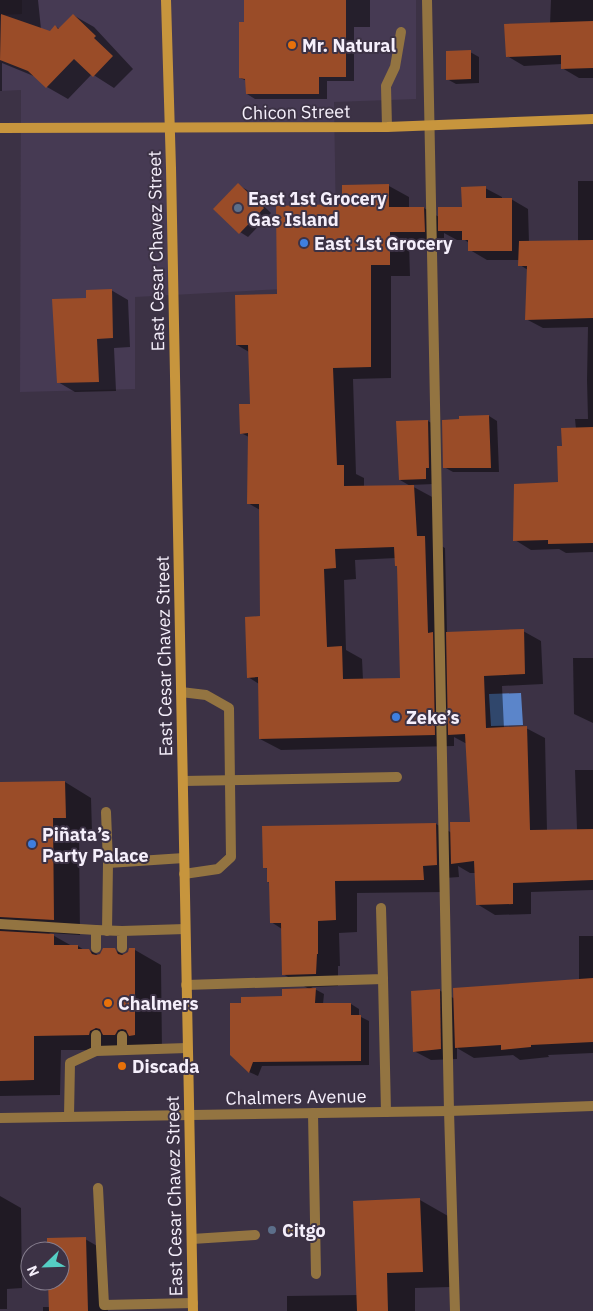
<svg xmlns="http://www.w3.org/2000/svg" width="593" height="1311" viewBox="0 0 593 1311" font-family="'IBM Plex Sans',sans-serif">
  <rect width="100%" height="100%" fill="#3c3245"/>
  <!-- built -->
  <polygon fill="#463a53" points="22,0 416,0 416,99 334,102 337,286 135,297 135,389 20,392 21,90 0,91 0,15 22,14"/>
  <!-- water -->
  <polygon fill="#5b85ca" points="521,693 523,725 491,726 489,694"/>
  <!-- shadow -->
  <g fill="#0007" fill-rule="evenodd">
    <polygon points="0,0 38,0 41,29 50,33 56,27 60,29 73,15 94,27 133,69 114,88 92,74 68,99 47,87 36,77 2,63 2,91 0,91"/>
    <polygon points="245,0 370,0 370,27 354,27 354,81 327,81 327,99 255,99 247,94 247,81 240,78 245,23"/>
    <polygon points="551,0 593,0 593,78 579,78 562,68 562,64 524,66 507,56 550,24"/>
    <polygon points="470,52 479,57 479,83 456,84 447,79"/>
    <path d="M578,181H593V552L566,553L559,549L531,550L515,540L559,483L563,447L576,429L575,419H588L587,380L588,327L543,328L526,319L528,270L520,265V260H487L470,250L469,243L465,240H457L444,233V242L409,243L410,276H391V378L353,379L356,474L364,478V487H412L400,480L397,422L428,421L437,426L434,484L410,485L434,498L436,543L445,548L447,633L523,631L541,641L543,684L502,686L504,729L526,728L545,738L547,831L577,830L575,770H593V890L531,892V914L495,915L477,904L476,873H470L458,866L459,877L445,878V892L357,893V932L339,933L340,966H338V986L311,987L324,994L323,1004H351L359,1009V1016L369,1021V1065L262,1066L258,1076L249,1072L231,1055L283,997L309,989L283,974L282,929L271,922L270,883L268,882V869L264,867L263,827L436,824L452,833L471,823L467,744L454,737V746L281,750L260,739L259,684L248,677L261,617L260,510L248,503L249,437L241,433L251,405L249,352L237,345L279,295L343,205L389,186L409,197V208H424L439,217L463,208L485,188L502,197V199H511L528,209L529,242H578ZM396,558L398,566L401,679L363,680L362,659L346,650L344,580L356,579L355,560Z"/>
    <polygon points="238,185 247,190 271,213 248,237 240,232"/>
    <polygon points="111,290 128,300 130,347 114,348 116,391 75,392 58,382 87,299"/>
    <polygon points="489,416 497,421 499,472 453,472 444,467"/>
    <polygon points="573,658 593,658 593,723 574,714"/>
    <polygon points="65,782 91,798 92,832 79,833 80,935 49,933 72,946 78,946 84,950 89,950 98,955 115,950 124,955 135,950 161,965 162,1050 61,1050 60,1095 0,1096 0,783"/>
    <polygon points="579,936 593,936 593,1053 548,1055 549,1057 520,1060 513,1055 474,1058 457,1048 457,1059 431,1060 414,1051 439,990 455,999 579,981"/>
    <polygon points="0,1196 21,1208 22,1288 7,1289 7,1309 0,1309"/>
    <polygon points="420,1200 448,1216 450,1287 415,1288 415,1311 287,1311 287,1296 358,1295"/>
    <polygon points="85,1239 106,1251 108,1311 43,1311 43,1307 50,1307 49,1281 60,1281 60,1251 48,1251"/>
  </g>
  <!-- building -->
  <g fill="#9a4c28" fill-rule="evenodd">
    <polygon points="244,0 346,0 346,77 319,77 319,94 246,94 245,79 239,78 239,22 244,22"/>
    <polygon points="1,14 50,31 55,25 58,29 73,14 96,36 94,38 113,56 93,77 74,59 46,88 28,71 0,60"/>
    <polygon points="593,21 593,68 561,69 561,55 506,57 504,24"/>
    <polygon points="471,50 471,79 446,80 446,51"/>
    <polygon points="238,183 264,208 239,234 213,209"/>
    <path d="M389,184V207H424L425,232H390V265H371V367L333,368L337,465H344V486L414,485L417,536H425L428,633L433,632L435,735L259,739L258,677L247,678L245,617L260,616L259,504H247L248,433L240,434L239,404H250L248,345H236L235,295L277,294L276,206L342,204V185ZM394,547L395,566H397L400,678L343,679L342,646L327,647L324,569L336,568L335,549Z"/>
    <polygon points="486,186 486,198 512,198 512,251 468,251 468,240 462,240 462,231 438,231 438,207 462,207 461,187"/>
    <polygon points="593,240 593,318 525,320 527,266 518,266 519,241"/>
    <polygon points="112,289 113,338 97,339 99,382 57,383 52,299 86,298 86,290"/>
    <polygon points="489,415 491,468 443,468 442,420 459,419 459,416"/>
    <polygon points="428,420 429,468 426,468 426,479 399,480 396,421"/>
    <polygon points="593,427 593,543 548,544 548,540 513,541 514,484 558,482 557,446 562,446 561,428"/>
    <polygon points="524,629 525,674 484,676 486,728 527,726 530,830 593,829 593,880 513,883 513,904 476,905 474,861 451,864 450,822 470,822 465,734 448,735 446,632"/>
    <polygon points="65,781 66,818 53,818 54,920 0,917 0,782"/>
    <polygon points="436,823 437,865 423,866 424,880 335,881 336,920 318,921 318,954 317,954 316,974 282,975 281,923 270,923 269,882 267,882 267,868 263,868 262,826"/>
    <polygon points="0,931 54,934 54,945 78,945 78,949 89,949 92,954 96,955 100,954 103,948 115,948 118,954 122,955 128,952 129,948 135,948 135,1035 129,1036 126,1030 122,1029 118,1030 115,1035 103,1035 100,1029 96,1028 90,1031 89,1035 34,1036 34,1080 0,1081"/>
    <polygon points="593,978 593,1042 531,1045 531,1047 501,1050 501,1045 455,1048 453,988"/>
    <polygon points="316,988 315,1003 351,1003 351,1015 361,1015 361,1061 253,1062 249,1073 230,1055 230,1003 241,1003 241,997 282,996 282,989"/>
    <polygon points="440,989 441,1049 413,1052 411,991"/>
    <polygon points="420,1198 423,1272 387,1273 388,1311 357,1311 353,1201"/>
    <polygon points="86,1237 88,1311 49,1311 48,1281 60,1281 60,1251 47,1251 47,1238"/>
  </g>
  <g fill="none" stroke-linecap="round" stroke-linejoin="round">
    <!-- lane -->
    <g stroke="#937441" stroke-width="10">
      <polyline points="427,0 449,1111 455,1311"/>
      <polyline points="387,127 386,86 395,67 401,32"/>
      <polyline points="181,692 206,695 229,708 231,857 218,869 184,874"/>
      <polyline points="183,781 397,777"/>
      <polyline points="106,812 108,863"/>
      <polyline points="0,924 96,930"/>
      <polyline points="107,931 108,863 184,858"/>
      <polyline points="122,931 185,929"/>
      <polyline points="96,948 96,930 122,931 122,948"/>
      <polyline points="383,979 386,1112"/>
      <polyline points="186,985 383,979 381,908"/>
      <polyline points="122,1050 122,1036"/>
      <polyline points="96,1051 96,1035"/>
      <polyline points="313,1113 316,1274"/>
      <polyline points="69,1116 70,1063 96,1051 187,1048"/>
      <polyline points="98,1188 104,1305 193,1303"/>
      <polyline points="289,1233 316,1232"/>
      <polyline points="192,1239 255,1235"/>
    </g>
    <!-- street -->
    <polyline stroke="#937441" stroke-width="10" points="0,1118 449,1111 593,1106"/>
    <!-- secondary -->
    <g stroke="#c7953d" stroke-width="10">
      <polyline points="166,0 171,168 193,1311"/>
      <polyline points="0,128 387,127 593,119"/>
    </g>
  </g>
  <!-- markers -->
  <g fill="#e8710a" stroke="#3c3245" stroke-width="2">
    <circle cx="292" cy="45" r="5"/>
    <circle cx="108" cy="1003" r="5"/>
    <circle cx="122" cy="1066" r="5"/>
  </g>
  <g fill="#5c6f8a" stroke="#3c3245" stroke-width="2">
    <circle cx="238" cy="208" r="5"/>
    <circle cx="272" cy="1230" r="5"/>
  </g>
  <g fill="#3f7fe0" stroke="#3c3245" stroke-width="2">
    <circle cx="304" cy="243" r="5"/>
    <circle cx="396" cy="717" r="5"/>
    <circle cx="32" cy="844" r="5"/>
  </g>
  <g text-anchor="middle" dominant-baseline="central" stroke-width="4" stroke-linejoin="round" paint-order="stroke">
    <!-- poi labels -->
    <g font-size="18" font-weight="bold" fill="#f5effb" stroke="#3c3245" text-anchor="start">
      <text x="302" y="45">Mr. Natural</text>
      <text x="248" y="198">East 1st Grocery<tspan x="248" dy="21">Gas Island</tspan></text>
      <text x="314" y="243">East 1st Grocery</text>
      <text x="406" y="717">Zeke’s</text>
      <text x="42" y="834">Piñata’s<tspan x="42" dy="21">Party Palace</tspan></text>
      <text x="118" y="1003">Chalmers</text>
      <text x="132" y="1066">Discada</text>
      <text x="282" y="1230">Citgo</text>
    </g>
    <!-- street labels -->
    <g font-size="18" fill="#f5effb" stroke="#3c3245">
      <text transform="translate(296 112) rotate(-1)">Chicon Street</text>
      <text transform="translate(156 251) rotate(-91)">East Cesar Chavez Street</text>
      <text transform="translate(164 656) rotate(-91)">East Cesar Chavez Street</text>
      <text transform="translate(296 1097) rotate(-1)">Chalmers Avenue</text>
      <text transform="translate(174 1196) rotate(-91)">East Cesar Chavez Street</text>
    </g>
  </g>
  <!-- north arrow -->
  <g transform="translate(45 1266) rotate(247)"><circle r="24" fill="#3c3245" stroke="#867e8e"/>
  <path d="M0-4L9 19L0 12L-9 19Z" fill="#55cec4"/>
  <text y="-8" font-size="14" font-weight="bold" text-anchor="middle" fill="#f5effb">N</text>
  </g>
</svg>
